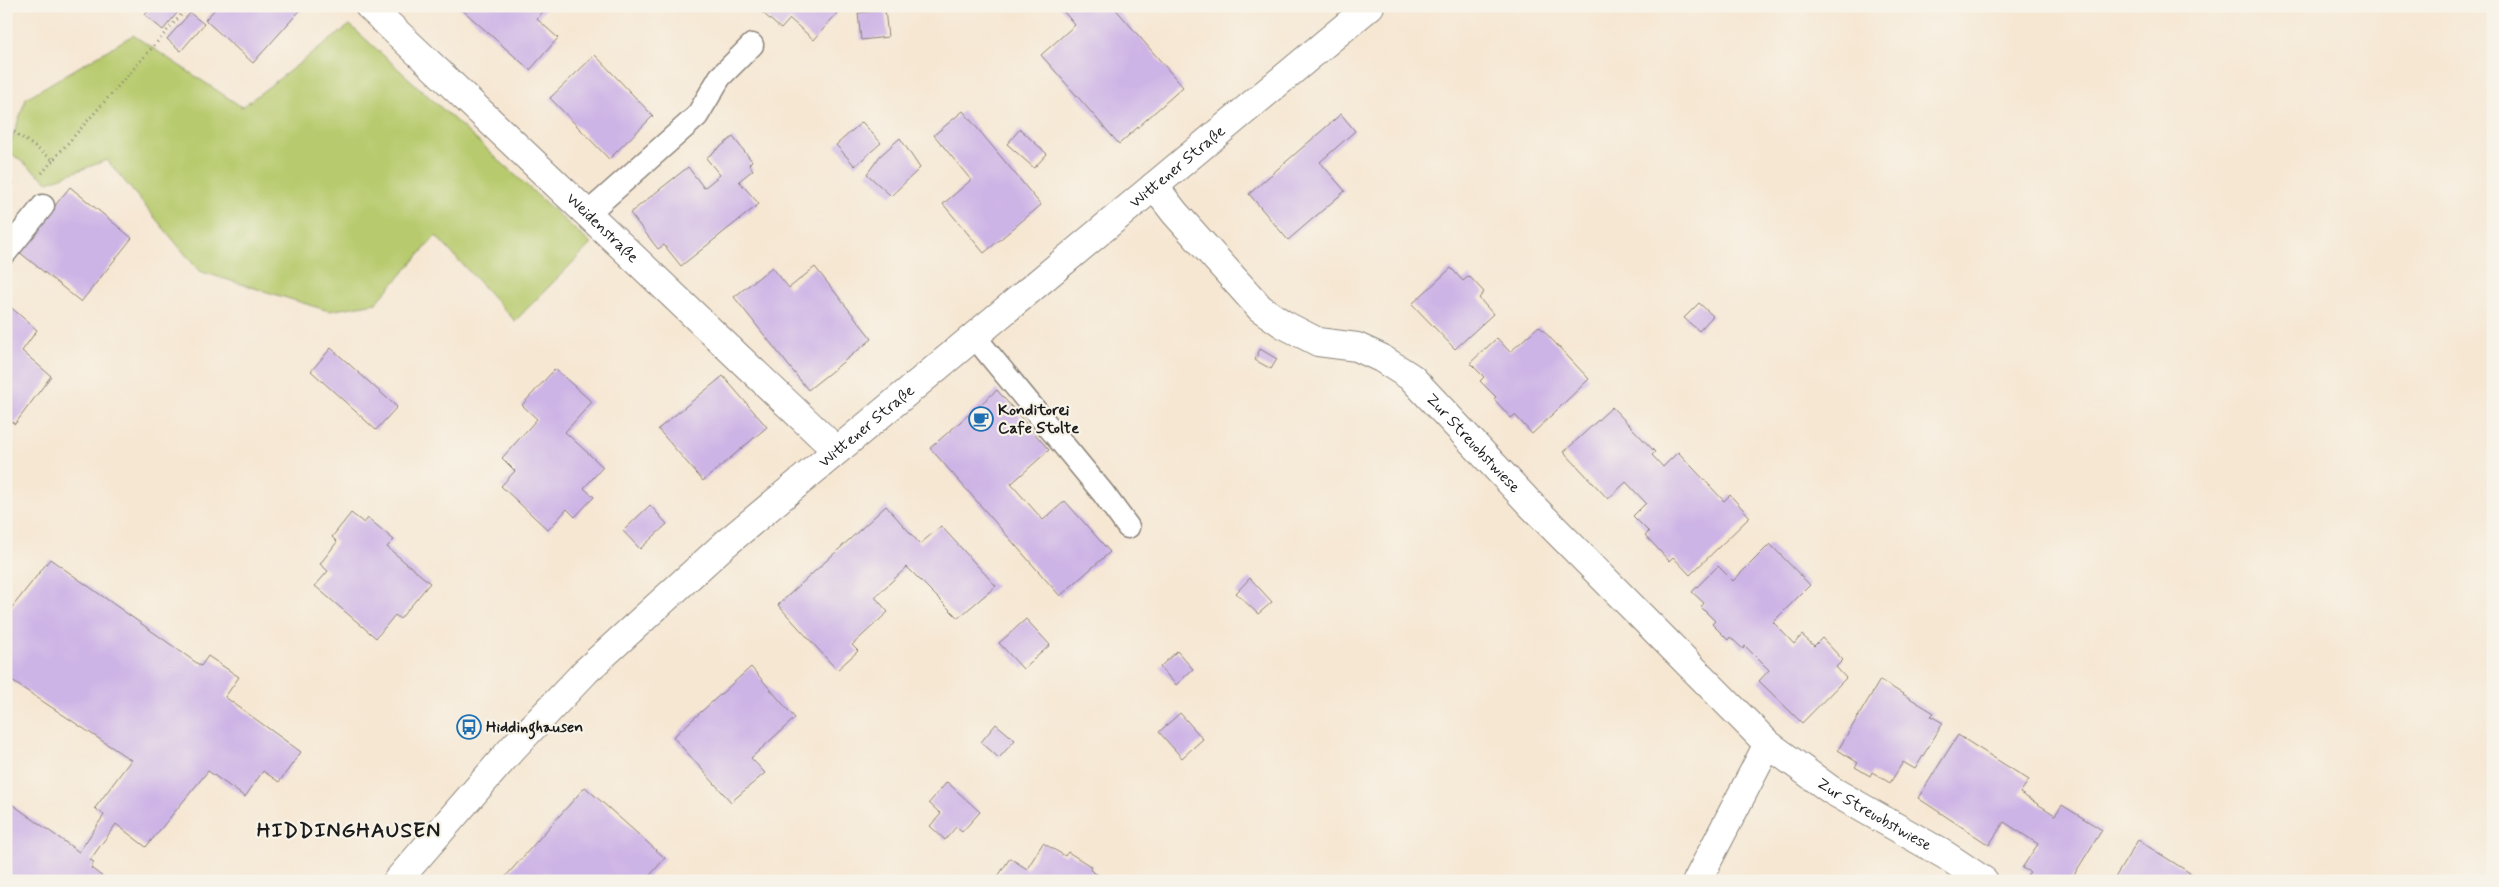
<svg xmlns="http://www.w3.org/2000/svg" width="2499" height="887" viewBox="0 0 2499 887" font-family="Mynerve,sans-serif">
  <rect width="100%" height="100%" fill="#f7f3e8"/>
  <filter id="ink" filterUnits="userSpaceOnUse"><feTurbulence type="fractalNoise" baseFrequency=".02" numOctaves="2"/><feDisplacementMap in="SourceGraphic" scale="10" xChannelSelector="R" yChannelSelector="G"/><feConvolveMatrix kernelMatrix="1 2 1 2 8 2 1 2 1" color-interpolation-filters="sRGB"/></filter>
  <filter id="wash" filterUnits="userSpaceOnUse"><feTurbulence type="fractalNoise" baseFrequency=".0096" numOctaves="4" result="noise"/><feDisplacementMap in="SourceGraphic" scale="20" xChannelSelector="R" yChannelSelector="G"/><feGaussianBlur stdDeviation="1.12" result="paint"/><feColorMatrix in="noise" values="0 0 0 0 0 0 0 0 0 0 0 0 0 0 0 0 0 1.4 0 .05"/><feComposite in="paint" operator="in"/></filter>
  <g filter="url(#wash)">
    <rect width="100%" height="100%" fill="#f6e7d3"/>
    <!-- green -->
    <polygon fill="#b7ca6d" stroke="#6a7344" points="350,25 591,244 515,321 436,236 376,303 329,311 199,271 107,160 48,182 8,151 26,98 133,35 242,107"/>
    <g id="blocks">
      <!-- building -->
      <g fill="#cdb4e6">
        <polygon points="152,6 183,6 163,30 145,15"/>
        <polygon points="218,6 304,6 253,63 205,20"/>
        <polygon points="458,6 547,6 537,19 558,38 530,70"/>
        <polygon points="755,6 843,6 814,40 790,19 781,29"/>
        <polygon points="1059,6 1113,6 1183,87 1119,144 1041,55 1075,25"/>
        <polygon points="885,10 888,37 861,40 858,13"/>
        <polygon points="190,13 204,24 181,51 167,39"/>
        <polygon points="595,55 653,116 609,159 550,98"/>
        <polygon points="963,111 1041,205 984,253 943,204 971,180 934,135"/>
        <polygon points="1341,114 1355,131 1320,162 1345,191 1288,240 1249,194"/>
        <polygon points="862,122 881,143 855,166 836,145"/>
        <polygon points="1020,129 1047,154 1034,168 1007,144"/>
        <polygon points="733,137 752,161 749,164 753,170 739,181 759,204 681,266 664,245 658,249 630,213 688,167 704,188 720,175 706,158"/>
        <polygon points="900,138 920,168 891,196 867,174 880,156"/>
        <polygon points="6,177 13,183 6,191"/>
        <polygon points="70,187 132,238 81,302 18,251"/>
        <polygon points="772,267 789,288 815,267 872,339 808,390 734,297"/>
        <polygon points="1451,268 1463,281 1469,276 1484,292 1479,298 1493,314 1455,349 1412,304"/>
        <polygon points="6,303 37,330 22,351 51,376 15,424 6,418"/>
        <polygon points="1699,303 1713,316 1699,331 1684,318"/>
        <polygon points="1539,326 1589,379 1532,434 1515,415 1511,418 1494,399 1496,397 1480,381 1484,377 1470,363 1497,338 1510,352"/>
        <polygon points="331,348 397,407 376,430 311,371"/>
        <polygon points="1260,349 1277,359 1271,369 1255,360"/>
        <polygon points="555,369 592,402 565,432 603,467 584,488 594,497 575,517 567,509 548,530 501,486 515,471 502,458 537,419 522,405"/>
        <polygon points="723,376 767,427 703,481 658,429"/>
        <polygon points="997,390 1049,450 1011,484 1043,520 1065,501 1110,552 1060,596 930,448"/>
        <polygon points="1612,407 1655,452 1652,455 1663,467 1678,452 1724,501 1730,495 1750,517 1690,575 1673,557 1669,561 1645,535 1649,532 1633,516 1646,503 1626,482 1608,499 1564,452"/>
        <polygon points="650,505 667,524 640,549 623,531"/>
        <polygon points="886,506 920,544 941,526 996,586 958,618 907,567 875,597 888,612 852,645 858,651 837,670 778,605"/>
        <polygon points="351,513 364,523 368,518 394,540 387,547 430,583 400,619 395,615 376,638 315,586 328,571 320,564 337,542 332,537"/>
        <polygon points="1770,544 1810,585 1773,622 1794,644 1802,635 1814,646 1822,638 1843,660 1836,667 1846,678 1802,723 1759,681 1769,670 1745,646 1743,649 1730,637 1728,640 1712,624 1715,621 1701,607 1704,603 1692,592 1718,566 1733,581"/>
        <polygon points="50,559 201,666 208,656 239,677 225,697 301,752 279,782 263,771 245,797 208,771 146,847 116,824 90,860 94,862 91,868 108,881 6,881 6,800 79,852 104,815 95,808 131,760 6,677 6,615"/>
        <polygon points="1250,578 1272,602 1258,614 1236,593"/>
        <polygon points="1026,619 1050,645 1023,669 999,643"/>
        <polygon points="1177,651 1193,669 1176,685 1160,667"/>
        <polygon points="751,667 795,718 751,758 765,773 731,802 673,737"/>
        <polygon points="1880,680 1934,713 1931,716 1943,723 1915,769 1903,762 1890,783 1872,772 1870,776 1855,767 1858,763 1838,750"/>
        <polygon points="1180,713 1203,739 1182,758 1159,732"/>
        <polygon points="996,724 1015,740 999,758 981,742"/>
        <polygon points="1958,735 2029,780 2020,793 2055,815 2062,805 2102,830 2070,881 2036,881 2027,875 2030,872 2022,868 2038,844 2004,822 1989,845 1918,798"/>
        <polygon points="947,782 980,812 962,832 956,827 945,840 930,826 941,814 929,803"/>
        <polygon points="585,787 665,858 645,881 512,881 506,876"/>
        <polygon points="2138,840 2190,873 2185,881 2113,881"/>
        <polygon points="1043,843 1065,856 1068,852 1092,867 1090,870 1108,881 995,881 1010,858 1027,869"/>
      </g>
    </g>
  </g>
  <g filter="url(#ink)">
    <use href="#blocks" fill-opacity="0" stroke="#898278" stroke-width="1"/>
    <g fill="none" stroke-linecap="round" stroke-linejoin="round">
      <!-- service casing -->
      <g stroke="#898278" stroke-width="25">
        <g id="service">
          <polyline points="587,214 697,116 720,77 752,45"/>
          <polyline points="6,252 43,206"/>
          <polyline points="974,336 1103,493 1128,527"/>
        </g>
      </g>
      <!-- minor casing -->
      <g stroke="#898278" stroke-width="30">
        <g id="minor">
          <path id="s1" d="M369,6L836,450"/>
          <path id="s2" d="M1154,186L1175,213L1260,308L1283,324L1318,342L1357,347L1381,358L1412,378L1534,508L1768,744L1831,790L1945,855L1984,881"/>
          <polyline points="1697,881 1768,744"/>
        </g>
      </g>
      <!-- secondary casing -->
      <g stroke="#898278" stroke-width="30">
        <g id="secondary">
          <path id="s3" d="M397,881L511,750L586,671L724,545L1370,6"/>
        </g>
      </g>
      <!-- path -->
      <g stroke="#898278" stroke-width="3" stroke-dasharray="1 4" stroke-linecap="butt">
        <polyline points="6,126 53,160 189,6"/>
        <polyline points="42,173 53,160"/>
      </g>
      <!-- service -->
      <use href="#service" stroke="#fff" stroke-width="22"/>
      <!-- minor -->
      <use href="#minor" stroke="#fff" stroke-width="28"/>
      <!-- secondary -->
      <use href="#secondary" stroke="#fff" stroke-width="28"/>
    </g>
  </g>
  <!-- icons -->
  <defs>
    <g id="cafe-ring" transform="scale(1.25)"><circle r="9.5" fill="#f7f3e8" stroke="#1f6fb2" stroke-width="1.5"/><path d="M-5.5-4.5H6V0H3Q3 3.5 0 3.5H-2.5Q-5.5 3.5-5.5 0ZM3-3.2v2h1.7v-2ZM-6 4.5H4V6H-6Z" fill="#1f6fb2"/></g>
    <g id="bus-ring" transform="scale(1.25)"><circle r="9.5" fill="#f7f3e8" stroke="#1f6fb2" stroke-width="1.5"/><path d="M-5-6H5V4H4V6H2V4H-2V6H-4V4H-5ZM-3.5-4V0h7V-4ZM-3.5 1.2v1.5H-2V1.2ZM2 1.2v1.5H3.5V1.2Z" fill="#1f6fb2"/></g>
  </defs>
  <g fill-rule="evenodd">
    <use href="#cafe-ring" x="981" y="419"/>
    <use href="#bus-ring" x="469" y="727"/>
  </g>
  <g text-anchor="middle" dominant-baseline="central" stroke-width="4.5" stroke-linejoin="round" paint-order="stroke">
    <!-- street labels -->
    <g font-size="16" fill="#1c1c1c" stroke="#f7f3e8">
      <text stroke="none"><textPath href="#s3" startOffset="1060">Wittener Straße</textPath></text>
      <text stroke="none"><textPath href="#s1" startOffset="322">Weidenstraße</textPath></text>
      <text stroke="none"><textPath href="#s3" startOffset="655">Wittener Straße</textPath></text>
      <text stroke="none"><textPath href="#s2" startOffset="421">Zur Streuobstwiese</textPath></text>
      <text stroke="none"><textPath href="#s2" startOffset="970">Zur Streuobstwiese</textPath></text>
    </g>
    <!-- poi labels -->
    <g font-size="16" font-weight="bold" fill="#1c1c1c" stroke="#f7f3e8" text-anchor="start">
      <text x="998" y="410">Konditorei<tspan x="998" dy="18">Cafe Stolte</tspan></text>
      <text x="486" y="727">Hiddinghausen</text>
    </g>
    <!-- district labels -->
    <g font-size="21" font-weight="bold" letter-spacing="1" fill="#1c1c1c" stroke="#f7f3e8">
      <text x="349" y="831">HIDDINGHAUSEN</text>
    </g>
  </g>
  <!-- margin -->
  <rect width="2499" height="887" fill="none" stroke="#f7f3e8" stroke-width="25"/>
</svg>
